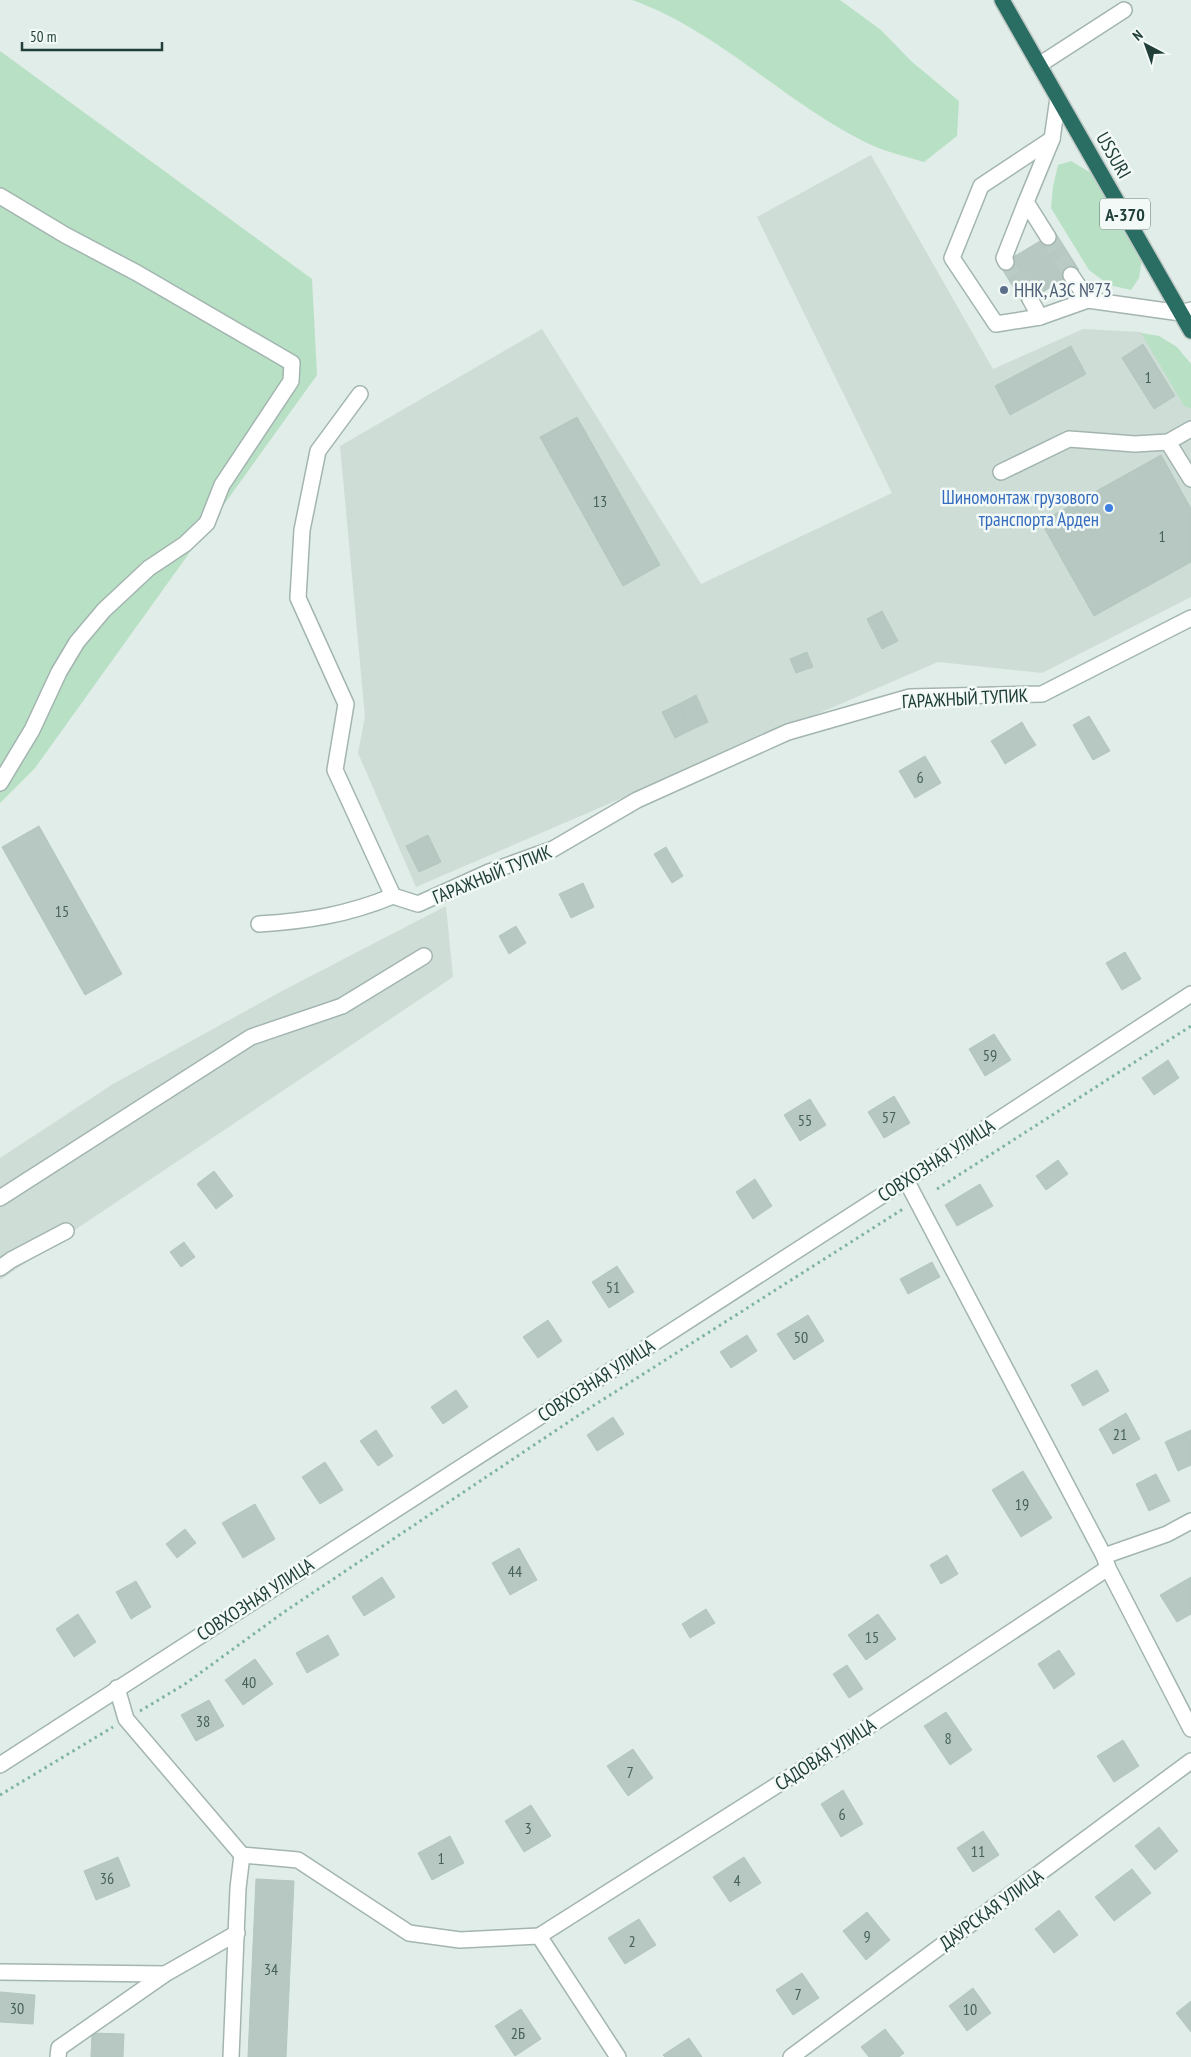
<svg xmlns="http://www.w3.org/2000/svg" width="1191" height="2057" viewBox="0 0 1191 2057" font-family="'PT Sans Narrow',sans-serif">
  <rect width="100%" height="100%" fill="#e1ede8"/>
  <!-- built -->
  <g fill="#cfddd7">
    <polygon points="871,155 993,369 1083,329 1141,332 1184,406 1191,409 1191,597 1042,673 938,662 416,887 358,753 365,717 340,446 542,329 701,584 892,493 757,217"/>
    <polygon points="446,906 453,977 0,1280 0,1158 113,1084 282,991"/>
  </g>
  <!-- green -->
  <g fill="#b8e0c4">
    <path d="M632,0H840L881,30L911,61L959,101L957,136L924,162C904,156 882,151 863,141C783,101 717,30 632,0Z"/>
    <polygon points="0,51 312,279 317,375 35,768 0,803"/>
    <polygon points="1071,161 1096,176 1142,258 1139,278 1131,290 1109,285 1089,270 1051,208 1053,187 1058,165"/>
    <polygon points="1141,333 1159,336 1177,347 1191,364 1191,409 1184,406"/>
  </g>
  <!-- building -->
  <g fill="#b6c8c1" stroke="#b3c7bf">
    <polygon points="1055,232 1079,270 1023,304 1000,265"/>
    <polygon points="1143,344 1175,396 1154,409 1122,358"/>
    <polygon points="1071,346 1086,374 1010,415 995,386"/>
    <polygon points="577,417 660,565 623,586 540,437"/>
    <polygon points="1161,455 1189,505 1069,572 1041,522"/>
    <polygon points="1189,505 1191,509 1191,562 1094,616 1069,572"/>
    <polygon points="882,611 898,641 882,649 867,619"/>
    <polygon points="807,652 813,667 796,673 790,659"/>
    <polygon points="696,695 708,722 691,730 679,704"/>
    <polygon points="679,704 691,730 675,738 662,712"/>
    <polygon points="1089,716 1110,751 1093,760 1073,725"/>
    <polygon points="1022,722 1027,731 997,750 991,741"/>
    <polygon points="1027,731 1036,745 1005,764 997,750"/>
    <polygon points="925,756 941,783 915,798 899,771"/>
    <polygon points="39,826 122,974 85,995 2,847"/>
    <polygon points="428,835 441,862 419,872 406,846"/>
    <polygon points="666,847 683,876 672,883 654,854"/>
    <polygon points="583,883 594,907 571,918 559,894"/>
    <polygon points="516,926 526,943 509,954 499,936"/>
    <polygon points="1125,952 1141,979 1122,990 1106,963"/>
    <polygon points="994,1034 1011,1060 985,1076 969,1049"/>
    <polygon points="1168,1060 1179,1078 1154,1095 1142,1078"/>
    <polygon points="894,1096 910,1123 884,1138 868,1112"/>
    <polygon points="810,1099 826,1125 800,1141 784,1115"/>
    <polygon points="1058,1160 1068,1174 1046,1190 1036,1176"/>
    <polygon points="214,1171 233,1196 216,1209 197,1184"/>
    <polygon points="755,1179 772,1206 753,1219 736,1192"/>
    <polygon points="980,1184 993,1206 957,1226 945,1205"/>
    <polygon points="184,1242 195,1257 181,1267 170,1252"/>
    <polygon points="932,1262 940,1277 908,1294 900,1279"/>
    <polygon points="617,1266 634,1292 609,1308 592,1282"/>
    <polygon points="808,1315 824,1341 794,1360 777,1334"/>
    <polygon points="548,1320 562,1341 538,1358 523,1337"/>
    <polygon points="747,1335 757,1351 731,1368 720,1352"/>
    <polygon points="1097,1370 1109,1391 1083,1406 1071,1385"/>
    <polygon points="456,1390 468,1407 443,1424 431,1407"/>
    <polygon points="1126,1413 1140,1439 1113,1454 1099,1429"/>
    <polygon points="613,1417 624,1434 597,1451 587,1435"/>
    <polygon points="376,1430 393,1456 378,1466 360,1441"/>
    <polygon points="1191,1430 1191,1465 1178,1471 1165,1442"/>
    <polygon points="325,1462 343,1490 320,1504 302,1477"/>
    <polygon points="1023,1471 1052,1518 1021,1537 992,1490"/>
    <polygon points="1156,1474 1170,1501 1149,1511 1136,1484"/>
    <polygon points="255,1504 275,1539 243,1558 222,1523"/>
    <polygon points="185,1529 196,1543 177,1558 166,1544"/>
    <polygon points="519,1548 537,1580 510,1595 492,1563"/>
    <polygon points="947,1555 958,1574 941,1584 930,1565"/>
    <polygon points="382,1577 395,1597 364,1616 352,1597"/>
    <polygon points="1191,1577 1191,1614 1177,1622 1160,1595"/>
    <polygon points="136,1581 151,1607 131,1619 116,1592"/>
    <polygon points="706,1609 715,1623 690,1638 682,1624"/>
    <polygon points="78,1614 96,1642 74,1657 56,1629"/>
    <polygon points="878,1614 896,1639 866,1660 848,1635"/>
    <polygon points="328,1635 339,1655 307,1673 296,1653"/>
    <polygon points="1059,1650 1075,1674 1054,1689 1038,1664"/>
    <polygon points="255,1659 273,1684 243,1705 225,1680"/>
    <polygon points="847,1665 863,1689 849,1698 833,1674"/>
    <polygon points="209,1700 224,1726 196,1741 181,1715"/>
    <polygon points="946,1712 972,1750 950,1765 924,1726"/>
    <polygon points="1123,1740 1139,1766 1114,1782 1097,1756"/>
    <polygon points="633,1749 653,1778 628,1796 607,1766"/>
    <polygon points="843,1790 863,1824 841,1837 821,1804"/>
    <polygon points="531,1805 551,1836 524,1852 505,1821"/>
    <polygon points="1159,1827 1178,1851 1155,1870 1135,1846"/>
    <polygon points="983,1831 999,1855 973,1872 957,1848"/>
    <polygon points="450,1836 464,1863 432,1880 418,1853"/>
    <polygon points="118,1857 130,1886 96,1900 84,1871"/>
    <polygon points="744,1857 761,1883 730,1902 713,1877"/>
    <polygon points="1132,1869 1151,1893 1114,1921 1095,1897"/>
    <polygon points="256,1879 294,1881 286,2057 248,2057"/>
    <polygon points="1059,1910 1078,1935 1054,1953 1035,1929"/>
    <polygon points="867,1912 890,1940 866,1960 843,1931"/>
    <polygon points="639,1919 656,1945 625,1964 608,1938"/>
    <polygon points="802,1973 819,1998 793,2015 776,1990"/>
    <polygon points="973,1988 991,2013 967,2031 949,2006"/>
    <polygon points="0,1992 35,1995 33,2024 0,2022"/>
    <polygon points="1191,2001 1191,2032 1176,2013"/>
    <polygon points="521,2009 541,2039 515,2056 495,2026"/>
    <polygon points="885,2029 904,2053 899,2057 869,2057 861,2047"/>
    <polygon points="92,2033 124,2034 123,2057 91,2057"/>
    <polygon points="689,2038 702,2057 665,2057 663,2055"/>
  </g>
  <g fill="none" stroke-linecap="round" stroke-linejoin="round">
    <!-- minor-tunnel -->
    <g stroke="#bacac5" stroke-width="15" stroke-dasharray="15 8" stroke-linecap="butt">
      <polyline points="1048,237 1071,275"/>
      <polyline points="1006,262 1030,299"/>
    </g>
    <!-- minor casing -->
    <g stroke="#a3b5b0" stroke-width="18">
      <g id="minor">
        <polyline points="1039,65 1124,10"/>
        <polyline points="1052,139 981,186 952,258 996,324 1040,317 1088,300"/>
        <polyline points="0,196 65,235 137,273 292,363 291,381 222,485 207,523 185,544 149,568 104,610 77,642 59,672 32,730 0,783"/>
        <polyline points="1048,237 1026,202 1052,139 1058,98"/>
        <polyline points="1006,262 1004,258 1026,202"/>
        <polyline points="1071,275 1088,300 1181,313 1191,310"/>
        <polyline points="1030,299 1040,317"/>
        <polyline points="360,394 318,451 302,530 298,598 346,704 335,770 393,896 418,904 489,872 553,849 637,800 788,732 910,697 1042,694 1191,618"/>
        <polyline points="1168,442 1191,479"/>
        <polyline points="1001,472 1069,439 1135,444 1168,442 1191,429"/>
        <path d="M259,924C307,921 347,915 393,896"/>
        <polyline points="906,1180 1104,1556 1108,1568 1191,1729"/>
        <polyline points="0,1198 251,1037 342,1006 424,956"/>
        <polyline points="0,1268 11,1260 66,1231"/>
        <polyline points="1104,1556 1167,1534 1191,1521"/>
        <polyline points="117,1688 126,1719 242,1855 298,1860 409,1933 460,1940 539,1936 845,1742 1108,1568"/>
        <polyline points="0,1765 906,1180 1191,994"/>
        <polyline points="539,1936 618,2057"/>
        <polyline points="0,1972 165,1974"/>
        <polyline points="58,2057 59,2048 165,1974 237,1933"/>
        <polyline points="231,2057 238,1888 242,1855"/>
        <polyline points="791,2057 1191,1761"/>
      </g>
    </g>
    <!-- highway casing -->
    <g stroke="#c1c9c7" stroke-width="18">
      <polyline id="highway" points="1002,0 1191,331"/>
    </g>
    <!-- path -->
    <g stroke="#7fb3a4" stroke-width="3" stroke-dasharray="2.5 4" stroke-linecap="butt">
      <polyline points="937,1189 1191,1026"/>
      <polyline points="140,1711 185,1684 284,1612 585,1411 903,1209"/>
      <polyline points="0,1795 113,1727"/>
    </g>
    <!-- minor -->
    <use href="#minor" stroke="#fff" stroke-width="15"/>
    <!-- highway -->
    <use href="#highway" stroke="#2a6d62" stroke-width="15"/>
  </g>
  <!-- markers -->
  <circle fill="#5c6f8a" stroke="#f2f9f6" stroke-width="2" cx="1004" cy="290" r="5"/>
  <circle fill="#3f7fe0" stroke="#f2f9f6" stroke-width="2" cx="1109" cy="508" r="5"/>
  <g text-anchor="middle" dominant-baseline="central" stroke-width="5" stroke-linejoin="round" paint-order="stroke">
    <!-- number labels -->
    <g font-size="16" fill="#46615a">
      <text x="1148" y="377">1</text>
      <text x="600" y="501">13</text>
      <text x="1162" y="536">1</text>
      <text x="920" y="777">6</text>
      <text x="62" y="911">15</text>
      <text x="990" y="1055">59</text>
      <text x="889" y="1117">57</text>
      <text x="805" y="1120">55</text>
      <text x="613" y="1287">51</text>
      <text x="801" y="1337">50</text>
      <text x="1120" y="1434">21</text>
      <text x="1022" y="1504">19</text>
      <text x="515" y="1571">44</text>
      <text x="872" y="1637">15</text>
      <text x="249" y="1682">40</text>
      <text x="203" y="1721">38</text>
      <text x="948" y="1738">8</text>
      <text x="630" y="1772">7</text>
      <text x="842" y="1814">6</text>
      <text x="528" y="1828">3</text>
      <text x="978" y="1851">11</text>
      <text x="441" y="1858">1</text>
      <text x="107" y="1878">36</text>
      <text x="737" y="1880">4</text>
      <text x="867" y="1936">9</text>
      <text x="632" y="1941">2</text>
      <text x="271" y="1969">34</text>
      <text x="798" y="1994">7</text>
      <text x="17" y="2008">30</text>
      <text x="970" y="2009">10</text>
      <text x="518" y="2033">2Б</text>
    </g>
    <!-- shield labels -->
    <rect fill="#f2f9f6" stroke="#5f7771" stroke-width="1" x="1100" y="198.5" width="50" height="31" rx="4"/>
    <g font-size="18" font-weight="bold" fill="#203f38">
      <text x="1125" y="214">А-370</text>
    </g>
    <!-- street labels -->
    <g font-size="19" fill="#203f38" stroke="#f2f9f6">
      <text transform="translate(1114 155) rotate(60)">USSURI</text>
      <text transform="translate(965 698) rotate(-3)">ГАРАЖНЫЙ ТУПИК</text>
      <text transform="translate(492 874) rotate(-22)">ГАРАЖНЫЙ ТУПИК</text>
      <text transform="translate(936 1160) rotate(-33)">СОВХОЗНАЯ УЛИЦА</text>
      <text transform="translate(596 1380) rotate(-33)">СОВХОЗНАЯ УЛИЦА</text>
      <text transform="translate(255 1599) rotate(-33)">СОВХОЗНАЯ УЛИЦА</text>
      <text transform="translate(825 1754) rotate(-33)">САДОВАЯ УЛИЦА</text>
      <text transform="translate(991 1909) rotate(-36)">ДАУРСКАЯ УЛИЦА</text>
    </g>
    <!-- service labels -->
    <g font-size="19" fill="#4e5e75" stroke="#f2f9f6" text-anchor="start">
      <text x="1014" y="290">ННК, АЗС №73</text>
    </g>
    <!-- shop labels -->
    <g font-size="19" fill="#366cbe" stroke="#f2f9f6" text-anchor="end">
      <text x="1099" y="497">Шиномонтаж грузового<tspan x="1099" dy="22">транспорта Арден</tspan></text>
    </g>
  </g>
  <!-- north arrow -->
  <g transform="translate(1146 45) rotate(319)" stroke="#f2f9f6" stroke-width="4" paint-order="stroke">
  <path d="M0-4L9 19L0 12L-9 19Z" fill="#203f38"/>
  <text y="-8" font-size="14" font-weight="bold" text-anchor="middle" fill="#203f38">N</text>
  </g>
  <!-- scale -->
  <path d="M22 42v8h140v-8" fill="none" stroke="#203f38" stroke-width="2.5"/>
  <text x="30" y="42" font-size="15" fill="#203f38" stroke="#f2f9f6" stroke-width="4" paint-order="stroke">50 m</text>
</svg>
